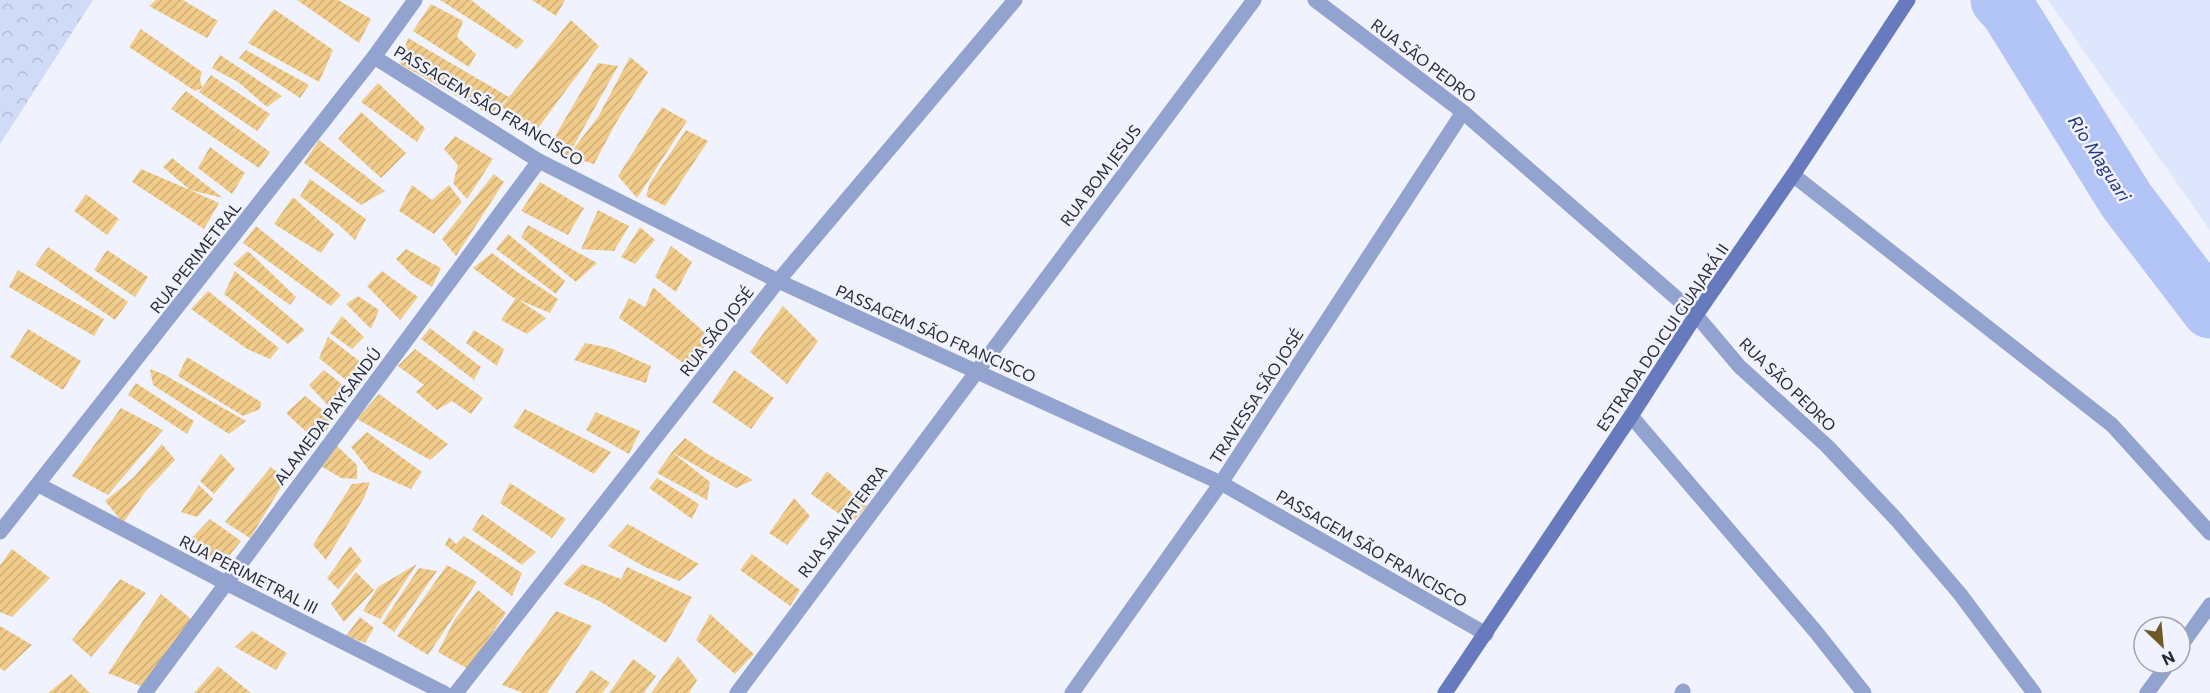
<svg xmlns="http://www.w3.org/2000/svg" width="2210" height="693" viewBox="0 0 2210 693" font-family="Commissioner,sans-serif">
  <defs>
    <pattern id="forest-crowns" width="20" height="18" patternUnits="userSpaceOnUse" patternTransform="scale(1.5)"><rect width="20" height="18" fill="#d0dbf8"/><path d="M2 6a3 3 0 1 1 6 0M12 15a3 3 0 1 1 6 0" fill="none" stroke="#b3bcd5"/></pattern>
    <pattern id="building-hatch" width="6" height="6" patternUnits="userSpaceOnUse" patternTransform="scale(1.5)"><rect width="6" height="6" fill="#f0cb89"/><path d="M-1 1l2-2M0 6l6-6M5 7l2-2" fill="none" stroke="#ceae77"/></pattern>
  </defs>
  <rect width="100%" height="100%" fill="#f0f3fd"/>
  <!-- built -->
  <polygon fill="#dee6fd" points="2048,0 2210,0 2210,230"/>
  <!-- forest -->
  <polygon fill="url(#forest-crowns)" points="0,0 93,0 0,144"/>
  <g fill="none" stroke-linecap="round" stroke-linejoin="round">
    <!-- river -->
    <polyline stroke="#b3c4f7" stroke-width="57" points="1999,0 2009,11 2126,200 2210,310"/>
  </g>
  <!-- building -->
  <g fill="url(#building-hatch)">
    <polygon points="156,0 183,0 218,21 207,38 149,6"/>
    <polygon points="297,0 338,0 371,19 359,43"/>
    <polygon points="440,0 471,0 524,41 517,49"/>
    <polygon points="532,0 565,0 556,16"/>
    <polygon points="431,4 463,21 457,37 476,54 469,67 413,31"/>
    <polygon points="274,9 333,50 319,82 248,43"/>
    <polygon points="571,20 599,46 538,128 501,107"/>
    <polygon points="141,29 202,72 200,79 202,88 195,91 129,47"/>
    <polygon points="408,38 509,97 490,115 400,64"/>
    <polygon points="246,50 309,85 300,98 239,58"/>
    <polygon points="220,55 282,96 267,107 238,82 212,68"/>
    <polygon points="630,57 648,72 617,121 594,164 568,156 551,143 598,63 618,66 568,156 598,117"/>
    <polygon points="211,75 270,114 257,131 199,92"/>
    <polygon points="378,83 425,128 417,142 361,102"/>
    <polygon points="186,91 270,152 259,168 171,109"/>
    <polygon points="662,107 687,121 637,198 618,176"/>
    <polygon points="361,112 406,153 381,178 338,139"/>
    <polygon points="686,130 708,141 665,206 646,196 650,183"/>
    <polygon points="455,136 493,159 467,199 453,183 458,165 444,149"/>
    <polygon points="319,140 385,191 361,205 304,163"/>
    <polygon points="210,147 245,173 232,194 198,168"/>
    <polygon points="172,158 223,198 190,190 219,203 204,229 132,182 141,169 190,190 163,167"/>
    <polygon points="494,174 504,182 456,256 442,239"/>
    <polygon points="310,179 366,219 355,240 339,225 300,196"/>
    <polygon points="540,182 584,208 568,235 521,211"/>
    <polygon points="412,185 432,200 449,185 462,202 434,234 399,211"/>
    <polygon points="86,194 119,219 107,235 74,211"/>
    <polygon points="293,197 334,234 321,253 274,224"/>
    <polygon points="598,210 629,226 614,251 581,249"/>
    <polygon points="528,225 597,263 576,282 521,237"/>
    <polygon points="256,226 341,295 331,306 243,243"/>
    <polygon points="640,227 655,240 635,264 621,257"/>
    <polygon points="508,234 565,281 556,294 496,249"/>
    <polygon points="671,246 692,262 676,292 655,277"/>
    <polygon points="48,247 128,302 115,320 35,265"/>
    <polygon points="406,249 441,268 432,287 412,275 396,259"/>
    <polygon points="107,250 148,277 135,297 94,270"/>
    <polygon points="248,251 296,297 290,305 233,264"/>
    <polygon points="492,253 520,274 558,299 550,313 512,297 473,268"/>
    <polygon points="18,270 104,319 94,336 9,287"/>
    <polygon points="235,271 305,330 288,344 224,294"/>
    <polygon points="382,271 418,297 400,320 367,286"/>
    <polygon points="653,287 711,338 689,367 619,318 629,298 645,307"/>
    <polygon points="208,291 279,348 270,359 247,349 191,309"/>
    <polygon points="358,296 379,310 371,329 346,304"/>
    <polygon points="516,298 546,318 527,334 501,320"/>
    <polygon points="783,306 818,341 787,384 750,352"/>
    <polygon points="342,316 364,337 352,349 330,333"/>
    <polygon points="430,328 481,367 474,380 421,339"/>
    <polygon points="28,329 81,361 63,390 10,357"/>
    <polygon points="474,330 504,349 497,366 466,343"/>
    <polygon points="328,337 371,370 357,389 319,358"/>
    <polygon points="585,343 610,348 651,366 646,383 574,360"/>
    <polygon points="415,349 483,398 471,414 452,401 437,410 416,392 424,385 398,366"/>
    <polygon points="187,357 261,402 260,409 243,416 178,376"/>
    <polygon points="150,369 163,374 246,421 229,434 153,385"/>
    <polygon points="324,370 352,392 333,411 309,385"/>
    <polygon points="734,370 774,398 751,429 712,402"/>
    <polygon points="136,383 194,421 187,434 128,395"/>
    <polygon points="379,394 448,444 430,460 357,419"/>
    <polygon points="305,396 334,419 318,443 286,413"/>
    <polygon points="121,408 163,430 108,495 72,476"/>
    <polygon points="525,409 611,452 594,474 513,427"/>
    <polygon points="596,412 640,431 629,454 586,430"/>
    <polygon points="367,432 422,472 411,489 370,471 351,447"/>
    <polygon points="685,438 706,453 753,480 736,488 672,452 710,482 707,500 657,473 672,452"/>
    <polygon points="162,444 175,460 145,492 123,523 105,501 134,477"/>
    <polygon points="336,445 357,465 357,479 341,478 321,466"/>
    <polygon points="221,454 235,469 214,494 200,481"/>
    <polygon points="271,467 286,479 250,538 225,522"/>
    <polygon points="827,471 867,506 852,523 811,494"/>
    <polygon points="657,478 699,504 692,519 649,488"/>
    <polygon points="370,482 364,498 326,560 313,545 352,484"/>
    <polygon points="510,483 566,519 552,538 500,503"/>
    <polygon points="199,485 213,499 197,517 181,512"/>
    <polygon points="794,498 810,516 787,545 769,533"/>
    <polygon points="482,514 536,552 522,565 472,530"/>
    <polygon points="210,519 241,541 221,566 191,539"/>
    <polygon points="628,524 699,564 679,581 645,567 608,546"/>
    <polygon points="464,536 522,573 512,596 445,545 449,537 456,544"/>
    <polygon points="350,546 362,561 338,589 327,578"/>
    <polygon points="12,549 50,578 12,617 0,612 0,565"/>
    <polygon points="752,554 800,590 790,606 740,570"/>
    <polygon points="417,564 380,619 363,611 378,587"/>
    <polygon points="582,564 621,579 627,567 692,597 666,643 601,602 563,584"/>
    <polygon points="447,565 477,582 428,655 397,636"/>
    <polygon points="419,568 437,571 394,632 382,623"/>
    <polygon points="356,572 374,590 344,622 331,604"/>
    <polygon points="120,579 146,593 91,657 72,640"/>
    <polygon points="478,590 506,613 468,669 438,652 455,619"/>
    <polygon points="161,594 191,619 145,688 108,673"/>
    <polygon points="556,611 592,626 547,693 523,693 502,685"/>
    <polygon points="710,614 754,654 735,674 696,640"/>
    <polygon points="360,617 374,628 365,643 346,636"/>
    <polygon points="0,626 32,645 4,671 0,668"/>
    <polygon points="252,631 287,653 276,670 235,647"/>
    <polygon points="678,656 697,680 689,693 651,693"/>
    <polygon points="633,659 656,676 644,693 609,693"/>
    <polygon points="218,666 251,693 194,693"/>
    <polygon points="591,670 610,683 602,693 575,693"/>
    <polygon points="71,674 90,693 48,693"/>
  </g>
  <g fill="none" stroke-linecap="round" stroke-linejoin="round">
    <!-- street -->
    <g stroke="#93a3d0" stroke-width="15">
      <polyline points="1315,0 1463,112 1696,315 1739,366 1827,446 1896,519 1960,594 2034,693"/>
      <polyline points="374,57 539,161 778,281 1221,483 1486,634"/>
      <polyline points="1793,175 2112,425 2210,533"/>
      <polyline points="1631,416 1816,632 1864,693"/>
      <polyline points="39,485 226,583 444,693"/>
      <polyline points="0,532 374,57 415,0"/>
      <polyline points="2180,647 2210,605"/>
      <polyline points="145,693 539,161"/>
      <polyline points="456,693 778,281 1015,0"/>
      <polyline points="737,693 1254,0"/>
      <polyline points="1072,693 1221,483 1463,112"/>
      <polyline points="1682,693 1683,691"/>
      <polyline points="2147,693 2169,663"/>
    </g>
    <!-- secondary -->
    <polyline stroke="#667abd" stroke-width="15" points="1445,693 1631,416 1696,315 1793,175 1908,0"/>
  </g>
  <g text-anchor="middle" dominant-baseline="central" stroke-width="5" stroke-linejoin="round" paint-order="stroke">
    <!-- street labels -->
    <g font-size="16" fill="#292c32" stroke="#f0f3fd">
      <text transform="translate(1424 60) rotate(37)">RUA SÃO PEDRO</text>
      <text transform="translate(489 105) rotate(31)">PASSAGEM SÃO FRANCISCO</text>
      <text transform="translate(1100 175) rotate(-53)">RUA BOM JESUS</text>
      <text transform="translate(195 257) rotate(-52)">RUA PERIMETRAL</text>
      <text transform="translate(716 331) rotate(-52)">RUA SÃO JOSÉ</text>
      <text transform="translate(936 333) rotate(24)">PASSAGEM SÃO FRANCISCO</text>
      <text transform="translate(1662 337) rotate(-56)">ESTRADA DO ICUI GUAJARÁ II</text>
      <text transform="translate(1788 384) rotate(44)">RUA SÃO PEDRO</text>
      <text transform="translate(1256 396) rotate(-57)">TRAVESSA SÃO JOSÉ</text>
      <text transform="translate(327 416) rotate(-53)">ALAMEDA PAYSANDÚ</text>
      <text transform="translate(842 521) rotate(-53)">RUA SALVATERRA</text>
      <text transform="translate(1372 548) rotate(30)">PASSAGEM SÃO FRANCISCO</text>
      <text transform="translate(249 574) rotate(27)">RUA PERIMETRAL III</text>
    </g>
    <!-- water labels -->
    <g font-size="18" font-style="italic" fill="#27367f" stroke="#f0f3fd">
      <text transform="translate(2100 158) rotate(57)">Rio Maguari</text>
    </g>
  </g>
  <!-- north arrow -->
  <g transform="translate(2162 645) rotate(154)"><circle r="28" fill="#f0f3fd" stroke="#a0a3ac" stroke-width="1.5"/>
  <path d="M0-4.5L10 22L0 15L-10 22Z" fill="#715829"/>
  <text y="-9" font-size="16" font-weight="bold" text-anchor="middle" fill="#292c32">N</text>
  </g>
</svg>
